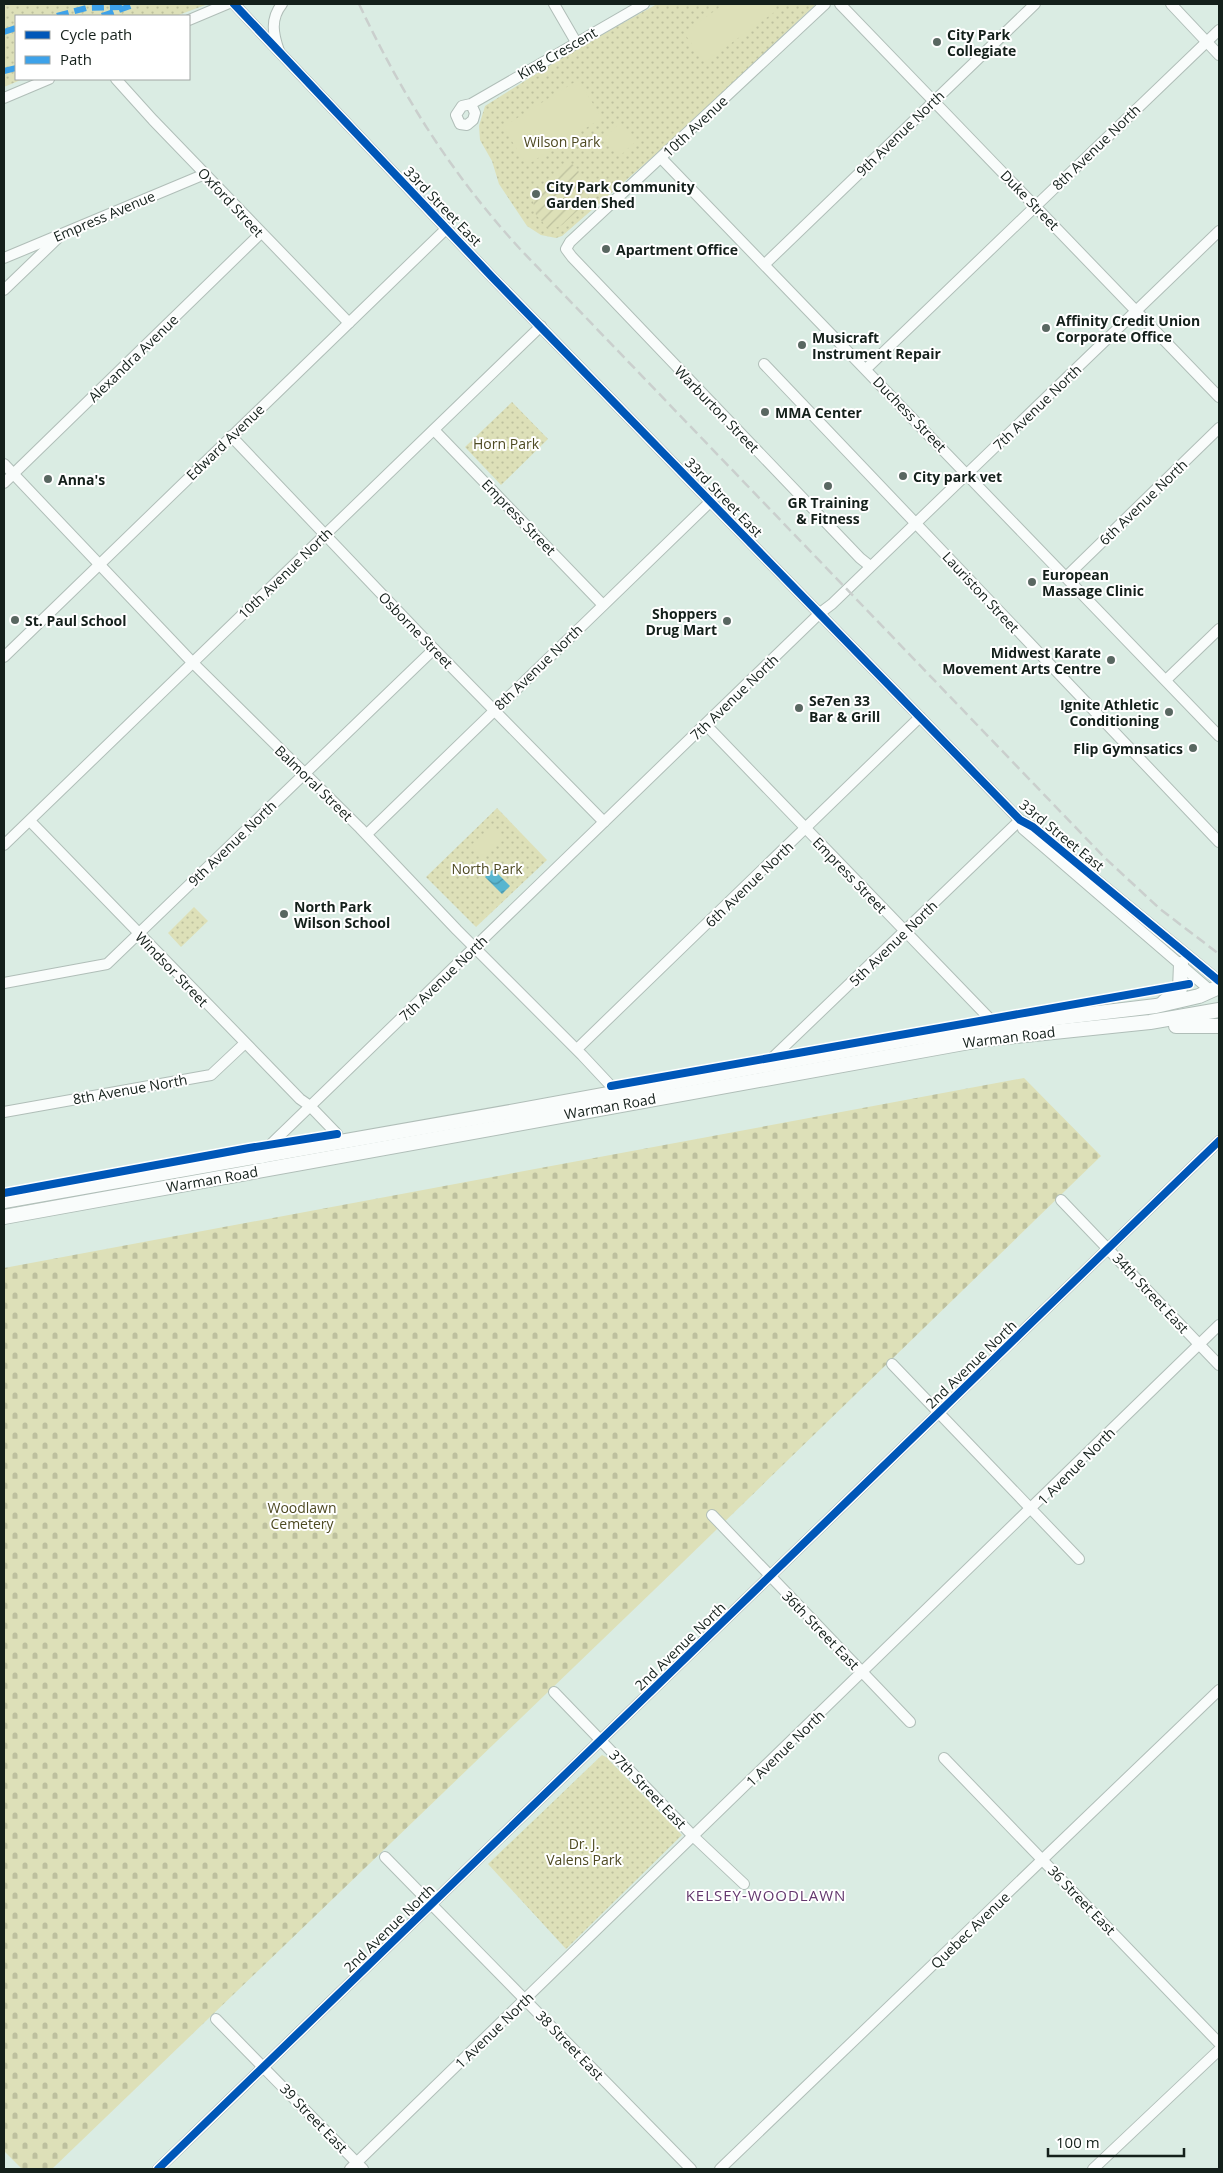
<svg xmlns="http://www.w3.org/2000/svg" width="1223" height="2173" viewBox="0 0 1223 2173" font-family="'Open Sans',sans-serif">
  <defs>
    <pattern id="cemetery-stones" width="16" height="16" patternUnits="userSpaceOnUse" patternTransform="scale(1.25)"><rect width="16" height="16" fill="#dde0b8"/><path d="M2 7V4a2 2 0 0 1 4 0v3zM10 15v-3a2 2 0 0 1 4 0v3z" fill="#bdc09e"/></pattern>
    <pattern id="park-dots" width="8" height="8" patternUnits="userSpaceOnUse" patternTransform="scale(1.25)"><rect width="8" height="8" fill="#dde0b8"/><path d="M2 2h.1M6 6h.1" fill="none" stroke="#bdc09e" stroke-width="1.8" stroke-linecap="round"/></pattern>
    <pattern id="garden-furrows" width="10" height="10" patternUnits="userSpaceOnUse" patternTransform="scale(1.25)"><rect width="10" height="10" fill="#dde0b8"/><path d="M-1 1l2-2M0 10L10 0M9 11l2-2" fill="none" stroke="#bdc09e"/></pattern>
    <pattern id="water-waves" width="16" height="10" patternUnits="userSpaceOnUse" patternTransform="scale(1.25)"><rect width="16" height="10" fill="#58b5cf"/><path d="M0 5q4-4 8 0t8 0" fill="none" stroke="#4893a7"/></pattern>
  </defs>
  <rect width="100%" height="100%" fill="#daece3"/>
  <!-- cemetery -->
  <polygon fill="url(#cemetery-stones)" points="1024,1078 1101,1156 680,1565 52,2169 22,2169 4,2151 4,1268"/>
  <!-- park -->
  <g fill="url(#park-dots)">
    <polygon points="4,4 208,4 176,16 16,16 16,79 23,79 4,87"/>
    <polygon points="657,4 816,4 672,140 562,236 556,238 541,235 527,226 499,184 492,161 480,140 479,126 485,106 566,55"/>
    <polygon points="512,402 548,439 501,485 465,447"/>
    <polygon points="497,808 547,860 476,927 426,877"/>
    <polygon points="194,907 208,921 181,947 168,933"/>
    <polygon points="602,1755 606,1757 682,1835 566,1949 488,1864"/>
  </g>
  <!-- garden -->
  <path fill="url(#garden-furrows)" d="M565,162C585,164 579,189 590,199L562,225L550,230L536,215L532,197Z"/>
  <!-- pitch -->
  <g fill="#dde0b8">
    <polygon points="724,4 771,4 776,11 705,62 684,33"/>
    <polygon points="578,80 602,118 527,165 503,127"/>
    <polygon points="618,125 635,142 621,155 604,138"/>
    <polygon points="492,826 504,839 482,859 470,846"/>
  </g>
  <!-- water -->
  <polygon fill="url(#water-waves)" points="493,869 510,886 502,894 485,877"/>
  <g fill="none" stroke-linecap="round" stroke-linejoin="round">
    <!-- minor casing -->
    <g stroke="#b0beb8" stroke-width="12">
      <g id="minor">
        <polyline points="234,4 493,278 1020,820 1033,827 1219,981"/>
        <polyline points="554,4 576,42"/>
        <polyline points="825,4 570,242 566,249 572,257 860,558 870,566"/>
        <polyline points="840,4 1219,397"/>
        <polyline points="1171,4 1219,55"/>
        <polyline points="189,20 227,4"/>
        <path d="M279,51C273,34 270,19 282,4"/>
        <polyline points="116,79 153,120 349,323"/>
        <polyline points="4,98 49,79"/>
        <polyline points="471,104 475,113 473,120 467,125 460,124 456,115 462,106 471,104 644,4"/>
        <polyline points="661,158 1219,736"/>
        <polyline points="4,258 205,174"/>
        <polyline points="765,264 1035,4"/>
        <polyline points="4,290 59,237"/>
        <polyline points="764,364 1219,842"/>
        <polyline points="866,369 1219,30"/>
        <polyline points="434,430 603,605"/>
        <polyline points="231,436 434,649 604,822"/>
        <polyline points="4,464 192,662 360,828 457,930 582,1055 611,1086 616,1099"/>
        <polyline points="4,483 261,233"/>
        <polyline points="1067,576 1219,428"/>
        <polyline points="4,657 447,228"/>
        <polyline points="1166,680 1219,629"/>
        <polyline points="706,725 989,1018 989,1026"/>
        <polyline points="1020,820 1023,829 1211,991"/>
        <polyline points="30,821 300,1099 310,1106 337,1134 337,1142"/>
        <polyline points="367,834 711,501"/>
        <polyline points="4,845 541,326"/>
        <polyline points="4,983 107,964 434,649"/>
        <polyline points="577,1049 920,717"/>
        <polyline points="765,1065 1020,820"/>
        <polyline points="4,1112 211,1075 244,1044"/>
        <polyline points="262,1158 270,1145 820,613 832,604 1219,231"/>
        <polyline points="1061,1200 1219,1365"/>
        <polyline points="892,1364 1079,1559"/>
        <polyline points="712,1515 910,1722"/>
        <polyline points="554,1692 694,1837 744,1884"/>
        <polyline points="944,1758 1219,2043"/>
        <polyline points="385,1857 691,2169"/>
        <polyline points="216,2019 363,2169"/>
        <polyline points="158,2169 1219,1141"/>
        <polyline points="350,2169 1219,1325"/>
        <polyline points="720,2169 1219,1690"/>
        <polyline points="1093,2169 1219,2050"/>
      </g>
    </g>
    <!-- major casing -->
    <g stroke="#b0beb8" stroke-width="16">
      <g id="major">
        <polyline points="1164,1002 1180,989 1181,964"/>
        <polyline points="1176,1026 1219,1026"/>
        <polyline points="4,1201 527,1109 908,1039 989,1026 1156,1006 1199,996 1219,987"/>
        <polyline points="4,1217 986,1039 1150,1022 1219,1010"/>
      </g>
    </g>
    <!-- minor -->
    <use href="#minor" stroke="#f9fcfb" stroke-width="10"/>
    <!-- major -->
    <use href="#major" stroke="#f9fcfb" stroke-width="14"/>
    <!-- rail -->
    <path stroke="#cacfcd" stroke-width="2.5" stroke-dasharray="10 5" stroke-linecap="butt" d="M359,4C402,95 452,175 521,250L1104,857L1160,909L1219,954"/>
    <!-- quiet -->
    <g stroke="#3da2ea" stroke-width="6" stroke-dasharray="12 6" stroke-linecap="butt">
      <polyline points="57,16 86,8 124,7"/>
      <polyline points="102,16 136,4"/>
      <polyline points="4,32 16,28"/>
      <polyline points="4,71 16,68"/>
    </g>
    <!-- cycleway casing -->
    <g stroke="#fff" stroke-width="11">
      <g id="cycleway">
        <polyline points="234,4 493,278 1020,820 1033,827 1219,981"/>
        <polyline points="611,1086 1189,984"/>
        <polyline points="4,1193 249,1148 337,1134"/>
        <polyline points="158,2169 1219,1141"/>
      </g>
    </g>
    <!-- cycleway -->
    <use href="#cycleway" stroke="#0057b8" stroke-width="8"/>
  </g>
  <!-- markers -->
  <g fill="#596761" stroke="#fff" stroke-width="2">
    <circle cx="937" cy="42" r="5"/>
    <circle cx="536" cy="194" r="5"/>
    <circle cx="606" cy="249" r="5"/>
    <circle cx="1046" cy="328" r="5"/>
    <circle cx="802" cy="345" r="5"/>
    <circle cx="765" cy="412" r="5"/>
    <circle cx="903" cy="476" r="5"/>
    <circle cx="48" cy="479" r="5"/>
    <circle cx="828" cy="486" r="5"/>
    <circle cx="1032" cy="582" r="5"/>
    <circle cx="15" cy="620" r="5"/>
    <circle cx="727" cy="621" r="5"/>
    <circle cx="1111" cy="660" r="5"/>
    <circle cx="799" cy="708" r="5"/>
    <circle cx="1169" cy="712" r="5"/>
    <circle cx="1193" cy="748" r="5"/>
    <circle cx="284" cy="914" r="5"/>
  </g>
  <g text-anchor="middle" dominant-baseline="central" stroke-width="4" stroke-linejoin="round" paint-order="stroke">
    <!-- poi labels -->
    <g font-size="14" font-weight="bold" fill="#14201b" stroke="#fff" text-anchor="start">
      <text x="947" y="34">City Park<tspan x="947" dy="16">Collegiate</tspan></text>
      <text x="546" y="186">City Park Community<tspan x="546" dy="16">Garden Shed</tspan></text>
      <text x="616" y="249">Apartment Office</text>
      <text x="1056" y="320">Affinity Credit Union<tspan x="1056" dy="16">Corporate Office</tspan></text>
      <text x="812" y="337">Musicraft<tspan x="812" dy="16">Instrument Repair</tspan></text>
      <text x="775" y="412">MMA Center</text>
      <text x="913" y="476">City park vet</text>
      <text x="58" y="479">Anna's</text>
      <text x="828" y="502" text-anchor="middle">GR Training<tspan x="828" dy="16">&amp; Fitness</tspan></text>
      <text x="1042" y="574">European<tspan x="1042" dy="16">Massage Clinic</tspan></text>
      <text x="717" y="613" text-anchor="end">Shoppers<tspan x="717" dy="16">Drug Mart</tspan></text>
      <text x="25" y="620">St. Paul School</text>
      <text x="1101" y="652" text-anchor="end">Midwest Karate<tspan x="1101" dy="16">Movement Arts Centre</tspan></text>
      <text x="809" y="700">Se7en 33<tspan x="809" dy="16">Bar &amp; Grill</tspan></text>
      <text x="1159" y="704" text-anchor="end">Ignite Athletic<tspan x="1159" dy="16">Conditioning</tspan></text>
      <text x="1183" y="748" text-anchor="end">Flip Gymnsatics</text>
      <text x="294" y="906">North Park<tspan x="294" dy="16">Wilson School</tspan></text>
    </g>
    <!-- street labels -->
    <g font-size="14" fill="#14201b" stroke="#fff">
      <text transform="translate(557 53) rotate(-30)">King Crescent</text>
      <text transform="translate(695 126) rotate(-43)">10th Avenue</text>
      <text transform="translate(900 133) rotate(-44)">9th Avenue North</text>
      <text transform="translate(1096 147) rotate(-44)">8th Avenue North</text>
      <text transform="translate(1030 200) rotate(46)">Duke Street</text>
      <text transform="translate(231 202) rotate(47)">Oxford Street</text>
      <text transform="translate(443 206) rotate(46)">33rd Street East</text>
      <text transform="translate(104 216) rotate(-23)">Empress Avenue</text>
      <text transform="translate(133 358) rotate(-44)">Alexandra Avenue</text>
      <text transform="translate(1037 407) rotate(-44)">7th Avenue North</text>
      <text transform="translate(717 409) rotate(46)">Warburton Street</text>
      <text transform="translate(910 414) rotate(46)">Duchess Street</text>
      <text transform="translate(225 442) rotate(-44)">Edward Avenue</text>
      <text transform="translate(724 497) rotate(46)">33rd Street East</text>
      <text transform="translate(1143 502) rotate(-44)">6th Avenue North</text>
      <text transform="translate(519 517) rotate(46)">Empress Street</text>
      <text transform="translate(285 573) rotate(-44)">10th Avenue North</text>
      <text transform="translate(981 592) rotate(47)">Lauriston Street</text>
      <text transform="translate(416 630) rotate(46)">Osborne Street</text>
      <text transform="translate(538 667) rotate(-44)">8th Avenue North</text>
      <text transform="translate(734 697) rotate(-44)">7th Avenue North</text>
      <text transform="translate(314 783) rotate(44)">Balmoral Street</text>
      <text transform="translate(1062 835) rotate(39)">33rd Street East</text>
      <text transform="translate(232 843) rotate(-44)">9th Avenue North</text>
      <text transform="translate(850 875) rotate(46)">Empress Street</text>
      <text transform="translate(749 884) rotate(-44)">6th Avenue North</text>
      <text transform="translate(893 943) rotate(-44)">5th Avenue North</text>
      <text transform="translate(172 969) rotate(46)">Windsor Street</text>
      <text transform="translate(443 978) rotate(-44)">7th Avenue North</text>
      <text transform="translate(1009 1037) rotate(-7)">Warman Road</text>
      <text transform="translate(130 1089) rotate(-10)">8th Avenue North</text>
      <text transform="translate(610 1106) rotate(-10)">Warman Road</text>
      <text transform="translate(212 1179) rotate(-10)">Warman Road</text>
      <text transform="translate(1151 1293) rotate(47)">34th Street East</text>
      <text transform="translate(971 1364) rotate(-44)">2nd Avenue North</text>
      <text transform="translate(1076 1466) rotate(-45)">1 Avenue North</text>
      <text transform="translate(821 1630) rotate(46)">36th Street East</text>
      <text transform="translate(680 1646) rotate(-44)">2nd Avenue North</text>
      <text transform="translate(785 1748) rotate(-44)">1 Avenue North</text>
      <text transform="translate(648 1789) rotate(46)">37th Street East</text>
      <text transform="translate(1082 1900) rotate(46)">36 Street East</text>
      <text transform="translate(389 1928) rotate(-44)">2nd Avenue North</text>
      <text transform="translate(970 1930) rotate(-44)">Quebec Avenue</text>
      <text transform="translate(494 2030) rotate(-44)">1 Avenue North</text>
      <text transform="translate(570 2045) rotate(46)">38 Street East</text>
      <text transform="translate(314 2118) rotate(46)">39 Street East</text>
    </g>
    <!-- park labels -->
    <g font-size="14" fill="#4e4a22" stroke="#fff">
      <text x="562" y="141">Wilson Park</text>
      <text x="506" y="443">Horn Park</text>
      <text x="487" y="868">North Park</text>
      <text x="302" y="1507">Woodlawn<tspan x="302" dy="16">Cemetery</tspan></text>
      <text x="584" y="1843">Dr. J.<tspan x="584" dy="16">Valens Park</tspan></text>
    </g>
    <!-- neighbourhood labels -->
    <g font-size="15" letter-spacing="1" fill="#63376d" stroke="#fff">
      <text x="766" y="1895">KELSEY-WOODLAWN</text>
    </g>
  </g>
  <!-- border -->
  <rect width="1223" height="2173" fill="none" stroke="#14201b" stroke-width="10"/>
  <!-- legend -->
  <rect x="15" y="15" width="175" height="65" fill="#ffffff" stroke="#a1a6a4"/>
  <rect x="25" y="31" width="25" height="8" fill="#0057b8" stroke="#a1a6a4"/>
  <text x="60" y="40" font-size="15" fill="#14201b">Cycle path</text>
  <rect x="25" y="56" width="25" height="8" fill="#3da2ea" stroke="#a1a6a4"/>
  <text x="60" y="65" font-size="15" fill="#14201b">Path</text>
  <!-- scale -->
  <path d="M1048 2148v8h136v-8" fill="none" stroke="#14201b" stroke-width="2.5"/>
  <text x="1056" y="2148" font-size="15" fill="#14201b" stroke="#ffffff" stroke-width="4" paint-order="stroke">100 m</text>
</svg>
